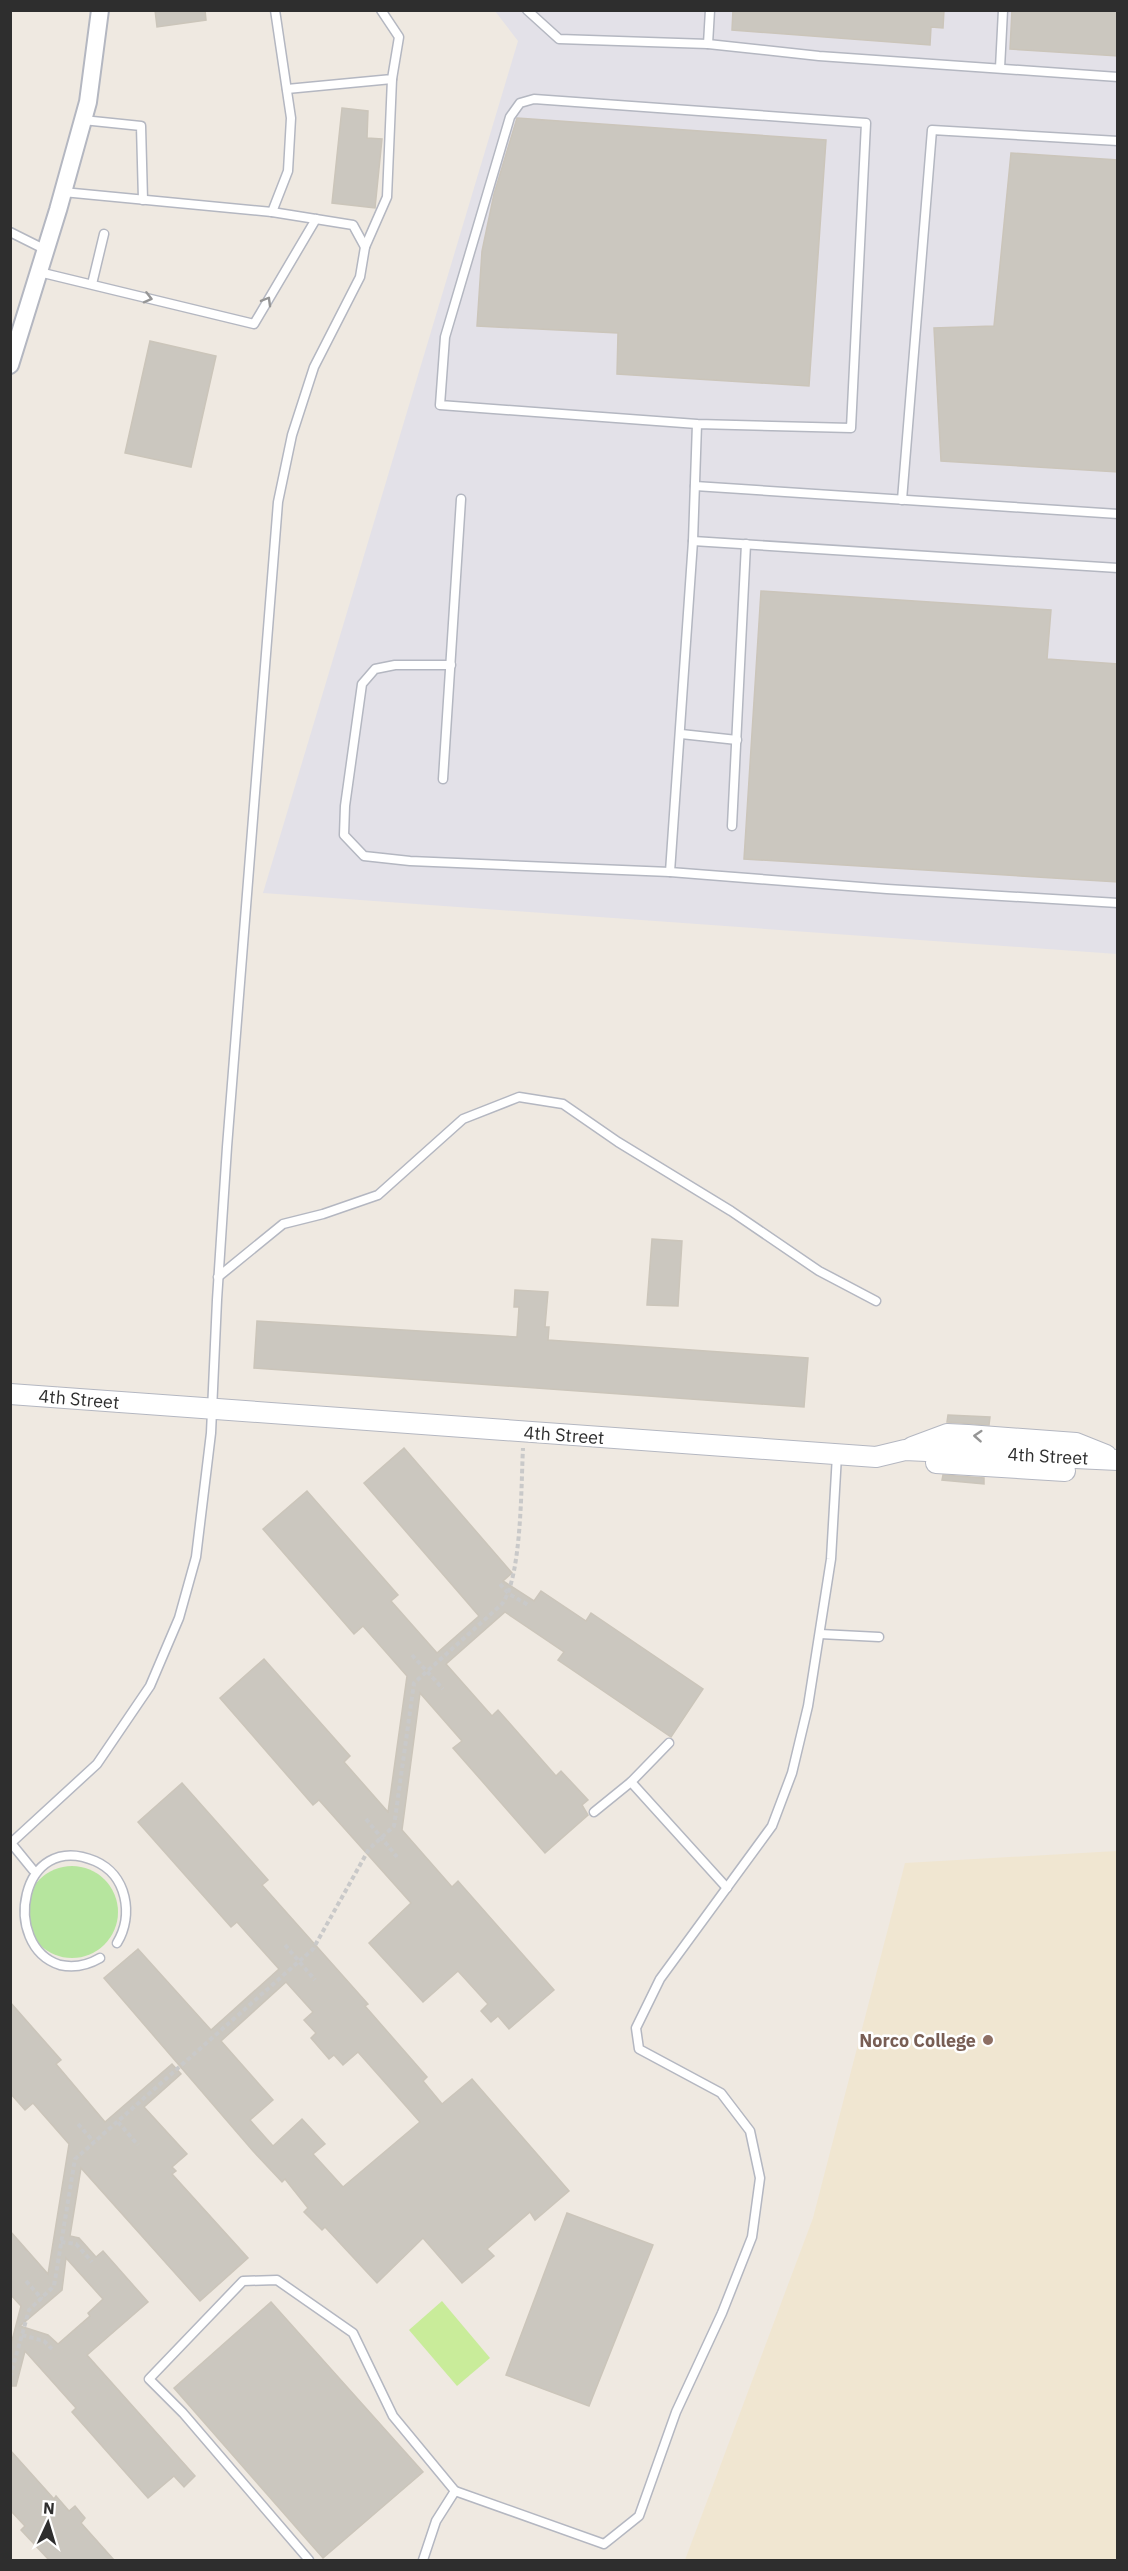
<svg xmlns="http://www.w3.org/2000/svg" width="1128" height="2571" viewBox="0 0 1128 2571" font-family="'IBM Plex Sans',sans-serif">
  <rect width="100%" height="100%" fill="#efe9e1"/>
  <!-- industrial -->
  <polygon fill="#e3e1e8" points="495,11 1117,11 1117,954 263,893 518,41"/>
  <!-- education -->
  <polygon fill="#f0e6d1" points="1117,1851 1117,2560 685,2560 813,2218 905,1863"/>
  <!-- green -->
  <circle fill="#b6e59e" cx="72" cy="1912" r="46"/>
  <!-- pitch -->
  <polygon fill="#c9ec9a" points="442,2301 490,2358 457,2386 409,2330"/>
  <!-- building -->
  <g fill="#cbc7bf" stroke="#cbc5ba" stroke-width="1.5" fill-rule="evenodd">
    <polygon points="155,10 205,10 206,20 157,27"/>
    <polygon points="733,10 944,10 943,28 931,27 930,45 732,30"/>
    <polygon points="1012,10 1118,10 1118,56 1010,49"/>
    <polygon points="342,108 368,111 367,138 382,139 375,208 332,203"/>
    <polygon points="517,118 826,140 809,386 617,374 618,333 477,326 482,251 494,194"/>
    <polygon points="1011,153 1118,160 1118,472 941,461 934,328 994,326"/>
    <polygon points="150,341 216,356 191,467 125,453"/>
    <polygon points="761,591 1051,610 1047,659 1118,664 1118,882 744,859"/>
    <polygon points="652,1239 682,1241 678,1306 647,1305"/>
    <polygon points="515,1290 548,1292 545,1327 549,1327 548,1340 808,1358 804,1407 254,1368 257,1321 517,1337 519,1307 514,1307"/>
    <polygon points="948,1415 990,1417 989,1425 947,1422"/>
    <polygon points="404,1448 512,1573 503,1581 534,1601 541,1591 586,1621 591,1613 703,1689 671,1737 558,1660 564,1652 505,1612 446,1664 492,1716 498,1710 556,1776 561,1771 588,1800 582,1805 588,1815 545,1853 453,1748 462,1741 420,1693 402,1830 452,1887 458,1881 554,1990 509,2029 498,2016 491,2022 481,2011 488,2004 458,1971 423,2002 369,1943 411,1903 319,1800 313,1805 220,1698 264,1659 350,1756 344,1762 388,1812 407,1676 363,1626 354,1634 263,1529 307,1491 398,1595 391,1601 437,1653 479,1616 364,1483"/>
    <polygon points="943,1475 984,1478 984,1484 942,1480"/>
    <path d="M182,1783L268,1880L262,1885L368,2004L365,2006L427,2077L423,2081L442,2104L472,2079L569,2191L535,2220L530,2212L487,2249L494,2256L462,2283L423,2238L377,2283L325,2227L322,2230L304,2212L308,2208L285,2179L282,2182L253,2151L104,1978L138,1949L211,2030L279,1969L237,1922L231,1927L138,1822ZM286,1982L313,2012L304,2020L316,2033L311,2038L329,2059L334,2055L343,2065L358,2052L420,2122L343,2187L313,2154L325,2144L302,2119L273,2146L250,2120L273,2100L221,2041Z"/>
    <path d="M10,2002L61,2060L56,2064L105,2122L172,2064L181,2074L144,2107L187,2154L172,2167L176,2171L172,2174L248,2258L200,2301L81,2168L70,2236L79,2238L96,2257L103,2251L148,2302L87,2355L195,2476L184,2487L174,2476L148,2498L72,2412L76,2408L25,2351L16,2386H10V2348L21,2306L10,2294V2231L48,2274L69,2144L33,2103L25,2110L10,2093ZM66,2258L103,2299L88,2313L90,2316L58,2344L48,2335L20,2326L62,2290Z"/>
    <polygon points="567,2213 653,2245 589,2406 506,2375"/>
    <polygon points="271,2302 423,2472 323,2558 174,2388"/>
    <polygon points="10,2450 54,2499 56,2496 69,2511 75,2506 85,2518 81,2523 114,2560 49,2560 21,2530 25,2526 10,2510"/>
  </g>
  <g fill="none" stroke-linecap="round" stroke-linejoin="round">
    <!-- service casing -->
    <g stroke="#b4b7c1" stroke-width="11">
      <g id="service">
        <polyline points="527,10 559,39 708,44 819,56 1118,77"/>
        <polyline points="708,44 710,10"/>
        <polyline points="1000,68 1003,10"/>
        <polyline points="287,89 392,79 399,37 381,10"/>
        <polyline points="83,120 141,126 143,200"/>
        <polyline points="63,192 272,212 288,171 291,118 275,10"/>
        <polyline points="10,232 46,250"/>
        <polyline points="365,247 387,197 392,79"/>
        <polyline points="39,272 254,324 316,219"/>
        <polyline points="92,284 104,234"/>
        <polyline points="695,486 1118,514"/>
        <polyline points="902,500 932,130 1118,141"/>
        <polyline points="693,541 1118,568"/>
        <polyline points="451,665 395,665 375,669 362,684 345,806 344,835 364,856 410,861 670,872 887,889 1118,903"/>
        <polyline points="681,734 737,740"/>
        <polyline points="443,779 461,499"/>
        <polyline points="732,826 746,544"/>
        <polyline points="670,872 693,541 697,424 851,428 866,123 534,99 520,103 510,117 445,337 440,405 697,424"/>
        <polyline points="218,1277 283,1224 323,1214 378,1195 463,1119 519,1097 563,1104 618,1142 731,1211 819,1271 876,1301"/>
        <polyline points="820,1634 879,1637"/>
        <polyline points="631,1782 669,1743"/>
        <polyline points="594,1812 631,1782 727,1888"/>
        <polyline points="33,1870 11,1843 97,1764 150,1686 179,1618 196,1557 211,1433 217,1300 227,1147 278,502 292,435 314,367 360,277 365,247 353,225 272,212"/>
        <path d="M100,1958C88,1965 74,1968 60,1965C0,1946 20,1829 95,1861C127,1875 134,1915 117,1943"/>
        <polyline points="309,2560 183,2413 149,2379 243,2281 277,2280 353,2333 393,2416 455,2491"/>
        <polyline points="423,2560 436,2521 455,2491 604,2544 639,2516 676,2412 722,2313 752,2237 760,2178 750,2131 721,2093 639,2049 636,2028 660,1979 772,1826 792,1773 808,1706 831,1559 837,1455"/>
      </g>
    </g>
    <!-- minor casing -->
    <g stroke="#b4b7c1" stroke-width="20">
      <polyline id="minor" points="10,365 58,210 88,102 100,10"/>
    </g>
    <!-- tertiary casing -->
    <g stroke="#b4b7c1" stroke-width="22">
      <g id="tertiary">
        <polyline points="10,1394 876,1457 905,1450 1118,1460"/>
        <polyline points="912,1447 947,1434 968,1435 1076,1443 1106,1455"/>
        <polyline points="936,1463 1065,1471"/>
      </g>
    </g>
    <!-- path -->
    <g stroke="#c9c9c9" stroke-width="4" stroke-dasharray="4.5 3" stroke-linecap="butt">
      <polyline points="500,1584 509,1594 530,1606"/>
      <polyline points="412,1655 443,1689"/>
      <polyline points="366,1819 397,1857"/>
      <polyline points="285,1945 315,1980"/>
      <polyline points="118,2122 138,2145"/>
      <polyline points="78,2124 94,2142"/>
      <polyline points="61,2242 76,2244 92,2262"/>
      <polyline points="26,2281 42,2299"/>
      <polyline points="22,2335 44,2341 52,2349"/>
      <path d="M10,2377L29,2310L54,2286L75,2159L313,1949L369,1849L394,1826L414,1683L502,1604C522,1577 521,1485 523,1448"/>
    </g>
    <!-- service -->
    <use href="#service" stroke="#fff" stroke-width="8"/>
    <!-- minor -->
    <use href="#minor" stroke="#fff" stroke-width="16"/>
    <!-- tertiary -->
    <use href="#tertiary" stroke="#fff" stroke-width="20"/>
  </g>
  <!-- one-way arrows -->
  <defs><path id="oneway-chevron" d="M-2-3.5L2.5 0L-2 3.5" fill="none" stroke-width="1.6" stroke-linecap="round" stroke-linejoin="round" transform="scale(1.5)"/></defs>
  <g stroke="#969696">
    <use href="#oneway-chevron" transform="translate(148 298) rotate(14)"/>
    <use href="#oneway-chevron" transform="translate(267 301) rotate(-60)"/>
    <use href="#oneway-chevron" transform="translate(978 1436) rotate(-176)"/>
  </g>
  <!-- markers -->
  <circle fill="#8d6e63" stroke="#fff" stroke-width="2" cx="988" cy="2040" r="6"/>
  <g text-anchor="middle" dominant-baseline="central" stroke-width="5" stroke-linejoin="round" paint-order="stroke">
    <!-- street labels -->
    <g font-size="18" fill="#2e2e2e" stroke="#fff">
      <text transform="translate(79 1399) rotate(5)">4th Street</text>
      <text transform="translate(564 1435) rotate(4)">4th Street</text>
      <text transform="translate(1048 1456) rotate(3)">4th Street</text>
    </g>
    <!-- education labels -->
    <g font-size="18" font-weight="bold" fill="#785e54" stroke="#fff" text-anchor="end">
      <text x="976" y="2040">Norco College</text>
    </g>
  </g>
  <!-- border -->
  <rect width="1128" height="2571" fill="none" stroke="#2e2e2e" stroke-width="24"/>
  <!-- north arrow -->
  <g transform="translate(48 2523) rotate(4)" stroke="#ffffff" stroke-width="4.5" paint-order="stroke">
  <path d="M0-4.5L10 22L0 15L-10 22Z" fill="#2e2e2e"/>
  <text y="-9" font-size="16" font-weight="bold" text-anchor="middle" fill="#2e2e2e">N</text>
  </g>
</svg>
